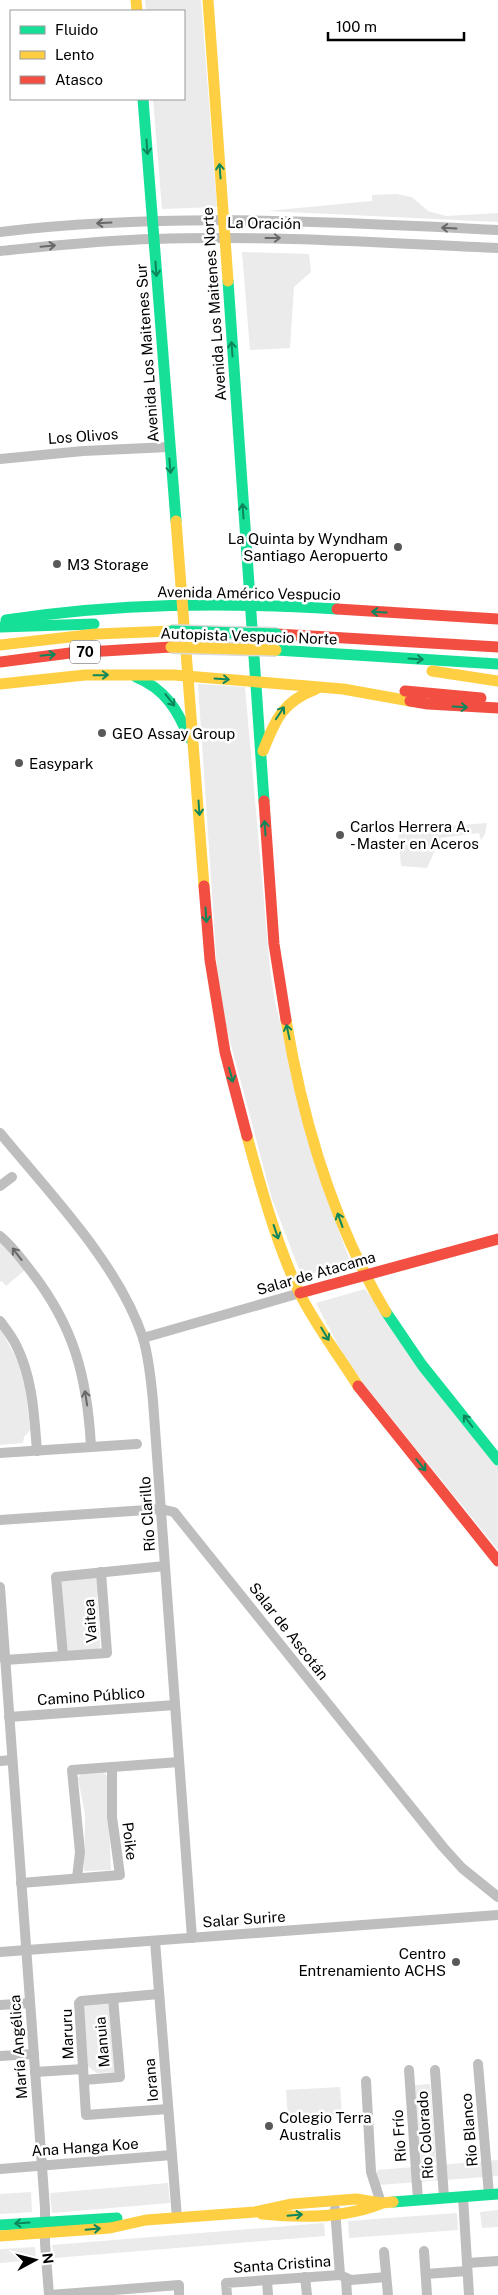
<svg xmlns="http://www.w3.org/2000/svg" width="498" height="2295" viewBox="0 0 498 2295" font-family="'Public Sans',sans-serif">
  <rect width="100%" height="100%" fill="#fff"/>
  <!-- green -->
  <g fill="#ebebeb">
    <polygon points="145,0 201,0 217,207 162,209 153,99 184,99 184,11 146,11"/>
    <polygon points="396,194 412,197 428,211 446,216 498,213 498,222 267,211 372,201 372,195"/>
    <polygon points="242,252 309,254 311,272 294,287 290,348 250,350"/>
    <polygon points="198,684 245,687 270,969 275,1002 324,1190 350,1261 302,1277 272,1199 222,1011 217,969"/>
    <polygon points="487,823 485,834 481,840 479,833 440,838 443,844 437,846 427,868 401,866 398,830"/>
    <polygon points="0,1239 26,1269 6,1286 2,1281 0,1282"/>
    <polygon points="365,1289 498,1467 498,1550 363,1383 340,1349 316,1303"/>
    <polygon points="0,1328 24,1373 30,1430 24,1437 23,1443 0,1445"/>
    <polygon points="95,1577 99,1579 99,1589 97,1596 100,1646 99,1649 66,1652 59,1584 62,1579"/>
    <polygon points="104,1773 107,1776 111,1870 84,1871 85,1814 78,1778 81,1774"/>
    <polygon points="109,2002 115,2072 97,2073 87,2066 82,2004"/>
    <polygon points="430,2084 436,2162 421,2163 415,2085"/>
    <polygon points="340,2087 342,2115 288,2119 286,2090"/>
    <polygon points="498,2160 498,2176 378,2185 377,2170"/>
    <polygon points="168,2183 170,2203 52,2213 50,2193"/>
    <polygon points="31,2192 32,2212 0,2214 0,2194"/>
    <polygon points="498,2210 498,2227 482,2228 480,2212"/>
    <polygon points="457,2213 458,2230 349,2238 348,2221"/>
    <polygon points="324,2223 325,2236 54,2258 52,2245"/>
    <polygon points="35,2247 36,2260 0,2263 0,2249"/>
  </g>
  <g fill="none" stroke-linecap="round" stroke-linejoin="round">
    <!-- street -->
    <g stroke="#bebebe" stroke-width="10">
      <path d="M0,232C166,212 332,222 498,230"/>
      <path d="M0,251C51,246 103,240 154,239C269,235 383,243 498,248"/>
      <polyline points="0,459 83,451 169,447"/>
      <path d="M0,1133C50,1194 118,1263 143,1338C149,1358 151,1380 153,1401L192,1938"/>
      <polyline points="0,1186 12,1177"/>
      <path d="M0,1236C12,1246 21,1258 30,1270C74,1326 87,1376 91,1446"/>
      <path d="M0,1321C6,1329 13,1338 17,1347C33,1380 34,1415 37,1451"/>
      <polyline points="143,1338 300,1293"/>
      <polyline points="0,1453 137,1444"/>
      <polyline points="0,1520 161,1509 174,1512 443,1847 462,1868 498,1897"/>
      <polyline points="0,1587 45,2208 45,2243 49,2295"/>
      <polyline points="63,1656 56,1577 165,1566"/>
      <polyline points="5,1660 107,1653 101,1572"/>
      <polyline points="9,1717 175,1705"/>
      <polyline points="0,1761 12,1760"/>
      <polyline points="77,1878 80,1852 72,1770 179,1762"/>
      <polyline points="21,1883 120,1875 112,1817 112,1768"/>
      <polyline points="155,1941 177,2218"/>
      <polyline points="0,1952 498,1915"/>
      <polyline points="159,1994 81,2001 79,2003 86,2115 168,2109"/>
      <polyline points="0,2005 30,2003"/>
      <polyline points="0,2056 34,2054"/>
      <polyline points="478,2064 489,2195"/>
      <polyline points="409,2070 418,2200"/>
      <polyline points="435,2070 444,2198"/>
      <polyline points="35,2072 83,2069"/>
      <polyline points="84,2080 120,2077 113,1998"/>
      <polyline points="366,2081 371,2172 381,2203"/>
      <polyline points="0,2169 172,2155"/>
      <polyline points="463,2197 469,2295"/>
      <polyline points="335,2209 340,2275 351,2280 386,2277"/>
      <polyline points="424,2251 427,2295"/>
      <polyline points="384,2252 388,2295"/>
      <polyline points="467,2263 498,2261"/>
      <polyline points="426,2274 467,2271"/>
      <polyline points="305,2277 307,2295"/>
      <polyline points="346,2279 347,2295"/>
      <polyline points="267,2280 268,2295"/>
      <polyline points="50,2295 179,2285 179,2295"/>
      <polyline points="227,2295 226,2283 340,2275"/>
    </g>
    <!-- fast -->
    <g stroke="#16e098" stroke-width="11">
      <polyline points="143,99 176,521"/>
      <polyline points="228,281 264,801"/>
      <path d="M6,620C118,603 224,602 337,609"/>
      <polyline points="0,627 94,624"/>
      <polyline points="276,650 498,664"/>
      <path d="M136,677C165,689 178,710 189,738"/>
      <polyline points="386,1312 422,1365 498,1460"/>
      <polyline points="393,2202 498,2194"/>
      <polyline points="0,2225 117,2218"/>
    </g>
    <!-- slow -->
    <g stroke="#ffcf43" stroke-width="11">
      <polyline points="136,0 137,11"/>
      <polyline points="208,0 228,281"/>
      <polyline points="176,521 204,886"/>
      <polyline points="0,645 96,634 171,631"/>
      <polyline points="432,671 498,681"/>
      <polyline points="0,684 85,675 174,675 343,689 410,701"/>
      <path d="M263,751C276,719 282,702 316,689"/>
      <path d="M286,1020C303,1122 333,1223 386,1312"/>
      <path d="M247,1136C261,1188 276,1242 299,1292C314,1323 339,1356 358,1386"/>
      <path d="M262,2214C300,2218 344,2218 380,2204"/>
      <polyline points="0,2236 110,2228 146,2220 255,2212 292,2204 356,2199 381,2203 393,2202"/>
    </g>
    <!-- jam -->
    <g stroke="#f24e42" stroke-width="11">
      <polyline points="337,609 498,619"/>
      <polyline points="277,634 498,647"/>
      <polyline points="0,662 70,653 171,647"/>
      <polyline points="405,691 481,698"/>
      <polyline points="410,701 428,704 498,708"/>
      <polyline points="264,801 274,944 286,1020"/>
      <polyline points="204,886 210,960 225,1052 247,1136"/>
      <polyline points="300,1293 498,1239"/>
      <polyline points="358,1386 498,1561"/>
    </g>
    <!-- fast-bridge casing -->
    <g stroke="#dbdbdb" stroke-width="14" stroke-linecap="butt">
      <polyline id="fast-bridge" points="171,631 277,634"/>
    </g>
    <!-- slow-bridge casing -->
    <g stroke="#dbdbdb" stroke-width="14" stroke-linecap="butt">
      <polyline id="slow-bridge" points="171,647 276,650"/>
    </g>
    <!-- fast-bridge -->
    <use href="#fast-bridge" stroke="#16e098" stroke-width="11"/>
    <!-- slow-bridge -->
    <use href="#slow-bridge" stroke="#ffcf43" stroke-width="11"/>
  </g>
  <!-- one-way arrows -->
  <defs><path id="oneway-shaft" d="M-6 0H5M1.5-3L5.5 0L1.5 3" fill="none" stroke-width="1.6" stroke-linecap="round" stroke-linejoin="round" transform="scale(1.25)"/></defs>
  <g stroke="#0d865b">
    <use href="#oneway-shaft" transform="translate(147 147) rotate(86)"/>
    <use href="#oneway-shaft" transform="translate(220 171) rotate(-94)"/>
    <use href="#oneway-shaft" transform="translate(156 269) rotate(86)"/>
    <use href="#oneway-shaft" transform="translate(232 349) rotate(-94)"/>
    <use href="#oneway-shaft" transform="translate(170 466) rotate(85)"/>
    <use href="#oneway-shaft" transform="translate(243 511) rotate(-94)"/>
    <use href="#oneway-shaft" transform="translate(379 612) rotate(-177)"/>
    <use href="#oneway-shaft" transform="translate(48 655) rotate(-6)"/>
    <use href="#oneway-shaft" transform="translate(416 659) rotate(4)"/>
    <use href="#oneway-shaft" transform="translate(101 675) rotate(-1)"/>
    <use href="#oneway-shaft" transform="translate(222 679) rotate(4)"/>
    <use href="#oneway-shaft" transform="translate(170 700) rotate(52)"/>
    <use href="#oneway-shaft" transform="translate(460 707) rotate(3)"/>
    <use href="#oneway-shaft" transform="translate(280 713) rotate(-56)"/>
    <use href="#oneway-shaft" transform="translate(199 808) rotate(86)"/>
    <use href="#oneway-shaft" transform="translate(265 828) rotate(-94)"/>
    <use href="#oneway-shaft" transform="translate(206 915) rotate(86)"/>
    <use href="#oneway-shaft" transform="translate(288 1032) rotate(-102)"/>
    <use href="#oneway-shaft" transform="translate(231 1075) rotate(75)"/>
    <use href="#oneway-shaft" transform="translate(340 1220) rotate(-110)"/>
    <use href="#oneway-shaft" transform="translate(276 1232) rotate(71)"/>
    <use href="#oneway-shaft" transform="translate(325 1334) rotate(59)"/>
    <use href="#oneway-shaft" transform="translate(468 1421) rotate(-127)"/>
    <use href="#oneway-shaft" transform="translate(421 1465) rotate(51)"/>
    <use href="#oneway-shaft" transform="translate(295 2215) rotate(-5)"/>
    <use href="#oneway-shaft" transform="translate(22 2223) rotate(176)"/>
    <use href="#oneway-shaft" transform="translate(93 2229) rotate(-5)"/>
  </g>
  <g stroke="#686868">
    <use href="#oneway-shaft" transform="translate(104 223) rotate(177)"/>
    <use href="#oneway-shaft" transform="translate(449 228) rotate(-177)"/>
    <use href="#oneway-shaft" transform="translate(273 238)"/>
    <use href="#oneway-shaft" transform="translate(48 246) rotate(-5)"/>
    <use href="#oneway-shaft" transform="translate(17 1254) rotate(-128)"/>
    <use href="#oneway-shaft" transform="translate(86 1398) rotate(-99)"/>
  </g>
  <!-- markers -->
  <g fill="#595959" stroke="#fff" stroke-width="2">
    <circle cx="398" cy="547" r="5"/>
    <circle cx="57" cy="564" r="5"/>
    <circle cx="102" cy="733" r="5"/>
    <circle cx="19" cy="763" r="5"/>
    <circle cx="340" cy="835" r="5"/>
    <circle cx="456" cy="1962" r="5"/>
    <circle cx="269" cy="2126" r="5"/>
  </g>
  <g text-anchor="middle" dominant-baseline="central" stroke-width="5" stroke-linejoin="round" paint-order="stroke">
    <!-- shield labels -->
    <rect fill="#fff" stroke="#4c4c4c" stroke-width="1" x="70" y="640.5" width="30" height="23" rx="4"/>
    <g font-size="14" font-weight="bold" fill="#000">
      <text x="85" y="652">70</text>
    </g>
    <!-- street labels -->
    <g font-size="15" fill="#000" stroke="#fff">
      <text transform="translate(264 223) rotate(1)">La Oración</text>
      <text transform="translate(214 304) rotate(-94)">Avenida Los Maitenes Norte</text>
      <text transform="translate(147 353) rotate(-94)">Avenida Los Maitenes Sur</text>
      <text transform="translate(83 436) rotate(-4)">Los Olivos</text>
      <text transform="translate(249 593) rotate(1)">Avenida Américo Vespucio</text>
      <text transform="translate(249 636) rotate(2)">Autopista Vespucio Norte</text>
      <text transform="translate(316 1273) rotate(-16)">Salar de Atacama</text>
      <text transform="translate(147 1514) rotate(-94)">Río Clarillo</text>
      <text transform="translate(90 1621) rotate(-94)">Vaitea</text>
      <text transform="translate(289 1631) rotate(52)">Salar de Ascotán</text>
      <text transform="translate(91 1696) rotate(-4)">Camino Público</text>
      <text transform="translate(130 1841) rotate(83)">Poike</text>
      <text transform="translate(244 1919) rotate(-4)">Salar Surire</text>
      <text transform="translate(67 2034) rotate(-92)">Maruru</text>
      <text transform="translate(102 2042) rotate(-95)">Manuia</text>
      <text transform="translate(18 2047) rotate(-94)">María Angélica</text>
      <text transform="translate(151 2080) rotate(-95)">Iorana</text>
      <text transform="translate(469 2130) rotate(-95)">Río Blanco</text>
      <text transform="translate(425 2135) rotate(-94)">Río Colorado</text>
      <text transform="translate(399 2136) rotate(-94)">Río Frío</text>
      <text transform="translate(85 2147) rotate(-4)">Ana Hanga Koe</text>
      <text transform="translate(282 2264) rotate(-4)">Santa Cristina</text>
    </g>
    <!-- poi labels -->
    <g font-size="15" fill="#000" stroke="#fff" text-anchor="start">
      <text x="388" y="538" text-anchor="end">La Quinta by Wyndham<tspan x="388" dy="17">Santiago Aeropuerto</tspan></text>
      <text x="67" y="564">M3 Storage</text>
      <text x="112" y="733">GEO Assay Group</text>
      <text x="29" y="763">Easypark</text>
      <text x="350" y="826">Carlos Herrera A.<tspan x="350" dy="17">- Master en Aceros</tspan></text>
      <text x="446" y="1953" text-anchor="end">Centro<tspan x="446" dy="17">Entrenamiento ACHS</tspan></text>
      <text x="279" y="2117">Colegio Terra<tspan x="279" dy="17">Australis</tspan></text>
    </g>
  </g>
  <!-- legend -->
  <rect x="10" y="10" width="175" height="90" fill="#ffffff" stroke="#999999"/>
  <rect x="20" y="26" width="25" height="8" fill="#16e098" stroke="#999999"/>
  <text x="55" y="35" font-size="15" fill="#000000">Fluido</text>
  <rect x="20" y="51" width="25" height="8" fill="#ffcf43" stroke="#999999"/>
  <text x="55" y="60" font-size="15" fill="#000000">Lento</text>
  <rect x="20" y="76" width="25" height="8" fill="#f24e42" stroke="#999999"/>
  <text x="55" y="85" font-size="15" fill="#000000">Atasco</text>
  <!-- north arrow -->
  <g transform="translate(35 2260) rotate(83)" stroke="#ffffff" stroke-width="4" paint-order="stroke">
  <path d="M0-4L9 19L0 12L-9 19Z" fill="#000000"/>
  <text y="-8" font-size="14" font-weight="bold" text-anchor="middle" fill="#000000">N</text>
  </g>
  <!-- scale -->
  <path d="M328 32v8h136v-8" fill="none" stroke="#000000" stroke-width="2.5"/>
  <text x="336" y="32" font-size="15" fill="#000000" stroke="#ffffff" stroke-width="4" paint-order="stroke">100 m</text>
</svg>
